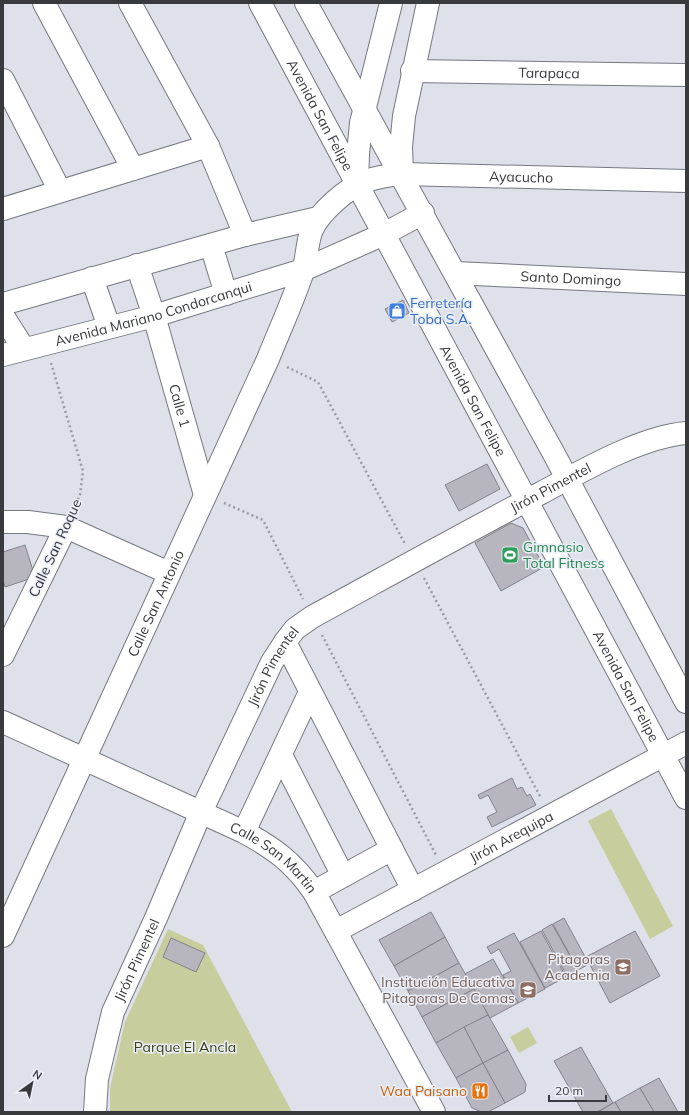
<svg xmlns="http://www.w3.org/2000/svg" width="689" height="1115" viewBox="0 0 689 1115" font-family="Mulish,sans-serif">
  <rect width="100%" height="100%" fill="#dee1ea"/>
  <!-- green -->
  <g fill="#c8cd9d">
    <polygon points="611,809 673,926 650,939 588,821"/>
    <polygon points="168,929 203,945 292,1112 110,1112 110,1088 125,1022"/>
    <polygon points="528,1027 537,1043 519,1053 510,1037"/>
  </g>
  <!-- building -->
  <g fill="#b7b5be" stroke="#838189">
    <polygon points="403,300 409,313 392,322 385,309"/>
    <polygon points="487,464 500,489 459,511 445,485"/>
    <polygon points="511,523 523,528 544,567 501,591 475,543"/>
    <polygon points="25,545 35,577 5,587 3,581 3,552"/>
    <polygon points="512,778 517,789 522,787 527,796 530,794 536,805 492,827 487,817 497,812 488,795 480,799 478,795"/>
    <polygon points="431,912 445,937 394,966 379,940"/>
    <polygon points="564,918 589,964 578,970 553,924"/>
    <polygon points="552,924 578,970 567,976 542,930"/>
    <polygon points="541,931 566,977 545,988 520,942"/>
    <polygon points="635,931 660,976 610,1003 586,957"/>
    <polygon points="514,933 545,989 518,1003 503,975 511,971 499,949 491,954 487,947"/>
    <polygon points="445,937 459,963 408,991 394,966"/>
    <polygon points="171,938 205,953 196,972 163,957"/>
    <polygon points="493,959 518,1003 490,1018 465,974"/>
    <polygon points="459,963 474,989 422,1017 408,991"/>
    <polygon points="474,989 488,1015 436,1043 422,1017"/>
    <polygon points="488,1015 508,1050 483,1063 464,1027"/>
    <polygon points="464,1027 483,1063 456,1078 436,1043"/>
    <polygon points="581,1047 613,1103 597,1112 583,1112 554,1061"/>
    <polygon points="508,1050 526,1084 525,1092 505,1103 483,1063"/>
    <polygon points="483,1063 505,1103 488,1112 482,1112 472,1108 456,1078"/>
    <polygon points="659,1078 678,1112 654,1112 640,1088"/>
    <polygon points="640,1088 654,1112 621,1112 615,1102"/>
    <polygon points="615,1102 621,1112 598,1112"/>
  </g>
  <g fill="none" stroke-linecap="round" stroke-linejoin="round">
    <!-- minor casing -->
    <g stroke="#757880" stroke-width="24">
      <g id="minor">
        <polyline points="44,3 133,169"/>
        <polyline points="130,3 208,146 245,235"/>
        <path id="s1" d="M412,71L686,75"/>
        <polyline points="3,80 60,191"/>
        <polyline points="3,209 208,146"/>
        <polyline points="211,245 226,294"/>
        <path id="s2" d="M137,265L154,316L205,495"/>
        <path id="s3" d="M455,273L686,284"/>
        <polyline points="92,278 109,327"/>
        <polyline points="3,304 245,235 318,218"/>
        <polyline points="3,316 24,349"/>
        <path id="s4" d="M3,355L154,316L303,270L384,234L423,213"/>
        <polyline points="3,522 28,522 66,527 169,573"/>
        <polyline points="285,642 413,890"/>
        <polyline points="3,655 66,527"/>
        <path id="s5" d="M3,722L244,832C275,849 293,862 314,892L434,1112"/>
        <polyline points="281,755 343,876"/>
        <polyline points="244,832 310,692"/>
        <polyline points="314,892 392,849"/>
        <path id="s6" d="M336,931L686,743"/>
        <path id="s7" d="M3,936L268,359C280,329 293,301 303,271C307,258 307,244 311,232C318,213 347,188 366,181C377,177 390,175 402,174L686,181"/>
        <path id="s8" d="M95,1112L97,1079L113,1012L156,918L201,812L272,662L285,642L295,629L312,617C389,575 464,533 541,493C582,471 640,437 686,433"/>
      </g>
    </g>
    <!-- major casing -->
    <g stroke="#757880" stroke-width="24">
      <g id="major">
        <path id="s9" d="M260,3L686,798"/>
        <polyline points="306,3 554,454 686,702"/>
        <polyline points="402,173 401,147 404,116 428,3"/>
        <polyline points="357,184 358,154 361,123 391,3"/>
      </g>
    </g>
    <!-- path -->
    <g stroke="#999ba2" stroke-width="2.5" stroke-dasharray="2 3" stroke-linecap="butt">
      <polyline points="51,363 83,471 80,495 74,508"/>
      <polyline points="287,367 318,382 405,544"/>
      <polyline points="224,503 263,520 303,599"/>
      <polyline points="424,578 541,798"/>
      <polyline points="322,635 436,855"/>
    </g>
    <!-- minor -->
    <use href="#minor" stroke="#fff" stroke-width="22"/>
    <!-- major -->
    <use href="#major" stroke="#fff" stroke-width="22"/>
  </g>
  <!-- icons -->
  <defs>
    <g id="shop-square" transform="scale(0.9)"><rect x="-9" y="-9" width="18" height="18" rx="4" fill="#3f7fe0" stroke="#ebeff8"/><path d="M-5-2.5h2.3a2.7 3.5 0 0 1 5.4 0H5L5.5 6h-11ZM-1.5-2.5h3a1.5 2.3 0 0 0-3 0Z" fill="#fff"/></g>
    <g id="stadium-square" transform="scale(0.9)"><rect x="-9" y="-9" width="18" height="18" rx="4" fill="#2e9e5b" stroke="#ebeff8"/><path d="M0-5a6.5 5 0 1 0 0 10a6.5 5 0 1 0 0-10ZM-3.5-1.8h7v3.6h-7Z" fill="#fff"/></g>
    <g id="school-square" transform="scale(0.9)"><rect x="-9" y="-9" width="18" height="18" rx="4" fill="#8d6e63" stroke="#ebeff8"/><path d="M0-5L7-2L0 1L-7-2ZM-4 1L0 2.5L4 1V4Q0 6-4 4Z" fill="#fff"/></g>
    <g id="restaurant-square" transform="scale(0.9)"><rect x="-9" y="-9" width="18" height="18" rx="4" fill="#e8710a" stroke="#ebeff8"/><path d="M-5-6h1v4h1v-4h1v4h1v-4h1v5L-1.5 .5V6h-2V.5L-5-1ZM5-6V6H3V1.5H1.5Q1.5-4 5-6Z" fill="#fff"/></g>
  </defs>
  <g fill-rule="evenodd">
    <use href="#shop-square" x="397" y="311"/>
    <use href="#stadium-square" x="510" y="555"/>
    <use href="#school-square" x="623" y="967"/>
    <use href="#school-square" x="528" y="990"/>
    <use href="#restaurant-square" x="480" y="1091"/>
  </g>
  <g text-anchor="middle" dominant-baseline="central" stroke-width="3" stroke-linejoin="round" paint-order="stroke">
    <!-- street labels -->
    <g font-size="14" fill="#383a3d" stroke="#ebeff8">
      <text stroke="none"><textPath href="#s1" startOffset="137">Tarapaca</textPath></text>
      <text stroke="none"><textPath href="#s9" startOffset="127">Avenida San Felipe</textPath></text>
      <text stroke="none"><textPath href="#s7" startOffset="1002">Ayacucho</textPath></text>
      <text stroke="none"><textPath href="#s3" startOffset="116">Santo Domingo</textPath></text>
      <text stroke="none"><textPath href="#s4" startOffset="156">Avenida Mariano Condorcanqui</textPath></text>
      <text stroke="none"><textPath href="#s9" startOffset="451">Avenida San Felipe</textPath></text>
      <text stroke="none"><textPath href="#s2" startOffset="147">Calle 1</textPath></text>
      <text stroke="none"><textPath href="#s8" startOffset="819">Jirón Pimentel</textPath></text>
      <text transform="translate(55 548) rotate(-65)">Calle San Roque</text>
      <text stroke="none"><textPath href="#s7" startOffset="366">Calle San Antonio</textPath></text>
      <text stroke="none"><textPath href="#s8" startOffset="483">Jirón Pimentel</textPath></text>
      <text stroke="none"><textPath href="#s9" startOffset="775">Avenida San Felipe</textPath></text>
      <text stroke="none"><textPath href="#s6" startOffset="199">Jirón Arequipa</textPath></text>
      <text stroke="none"><textPath href="#s5" startOffset="304">Calle San Martin</textPath></text>
      <text stroke="none"><textPath href="#s8" startOffset="159">Jirón Pimentel</textPath></text>
    </g>
    <!-- shop labels -->
    <g font-size="14" fill="#366cbe" stroke="#ebeff8" text-anchor="start">
      <text x="410" y="303">Ferretería<tspan x="410" dy="16">Toba S.A.</tspan></text>
    </g>
    <!-- leisure labels -->
    <g font-size="14" fill="#27864d" stroke="#ebeff8" text-anchor="start">
      <text x="523" y="547">Gimnasio<tspan x="523" dy="16">Total Fitness</tspan></text>
    </g>
    <!-- education labels -->
    <g font-size="14" fill="#785e54" stroke="#ebeff8" text-anchor="end">
      <text x="610" y="959">Pitagoras<tspan x="610" dy="16">Academia</tspan></text>
      <text x="515" y="982">Institución Educativa<tspan x="515" dy="16">Pitagoras De Comas</tspan></text>
    </g>
    <!-- park labels -->
    <g font-size="14" fill="#3a3d14" stroke="#ebeff8">
      <text x="185" y="1047">Parque El Ancla</text>
    </g>
    <!-- food labels -->
    <g font-size="14" fill="#c56008" stroke="#ebeff8" text-anchor="end">
      <text x="467" y="1091">Waa Paisano</text>
    </g>
  </g>
  <!-- border -->
  <rect width="689" height="1115" fill="none" stroke="#383a3d" stroke-width="8"/>
  <!-- north arrow -->
  <g transform="translate(32 1083) rotate(33)" stroke="#ebeff8" stroke-width="3" paint-order="stroke">
  <path d="M0-3L7 15L0 10L-7 15Z" fill="#383a3d"/>
  <text y="-6" font-size="11" font-weight="bold" text-anchor="middle" fill="#383a3d">N</text>
  </g>
  <!-- scale -->
  <path d="M549 1095v6h57v-6" fill="none" stroke="#383a3d" stroke-width="2"/>
  <text x="555" y="1095" font-size="12" fill="#383a3d" stroke="#ebeff8" stroke-width="3" paint-order="stroke">20 m</text>
</svg>
